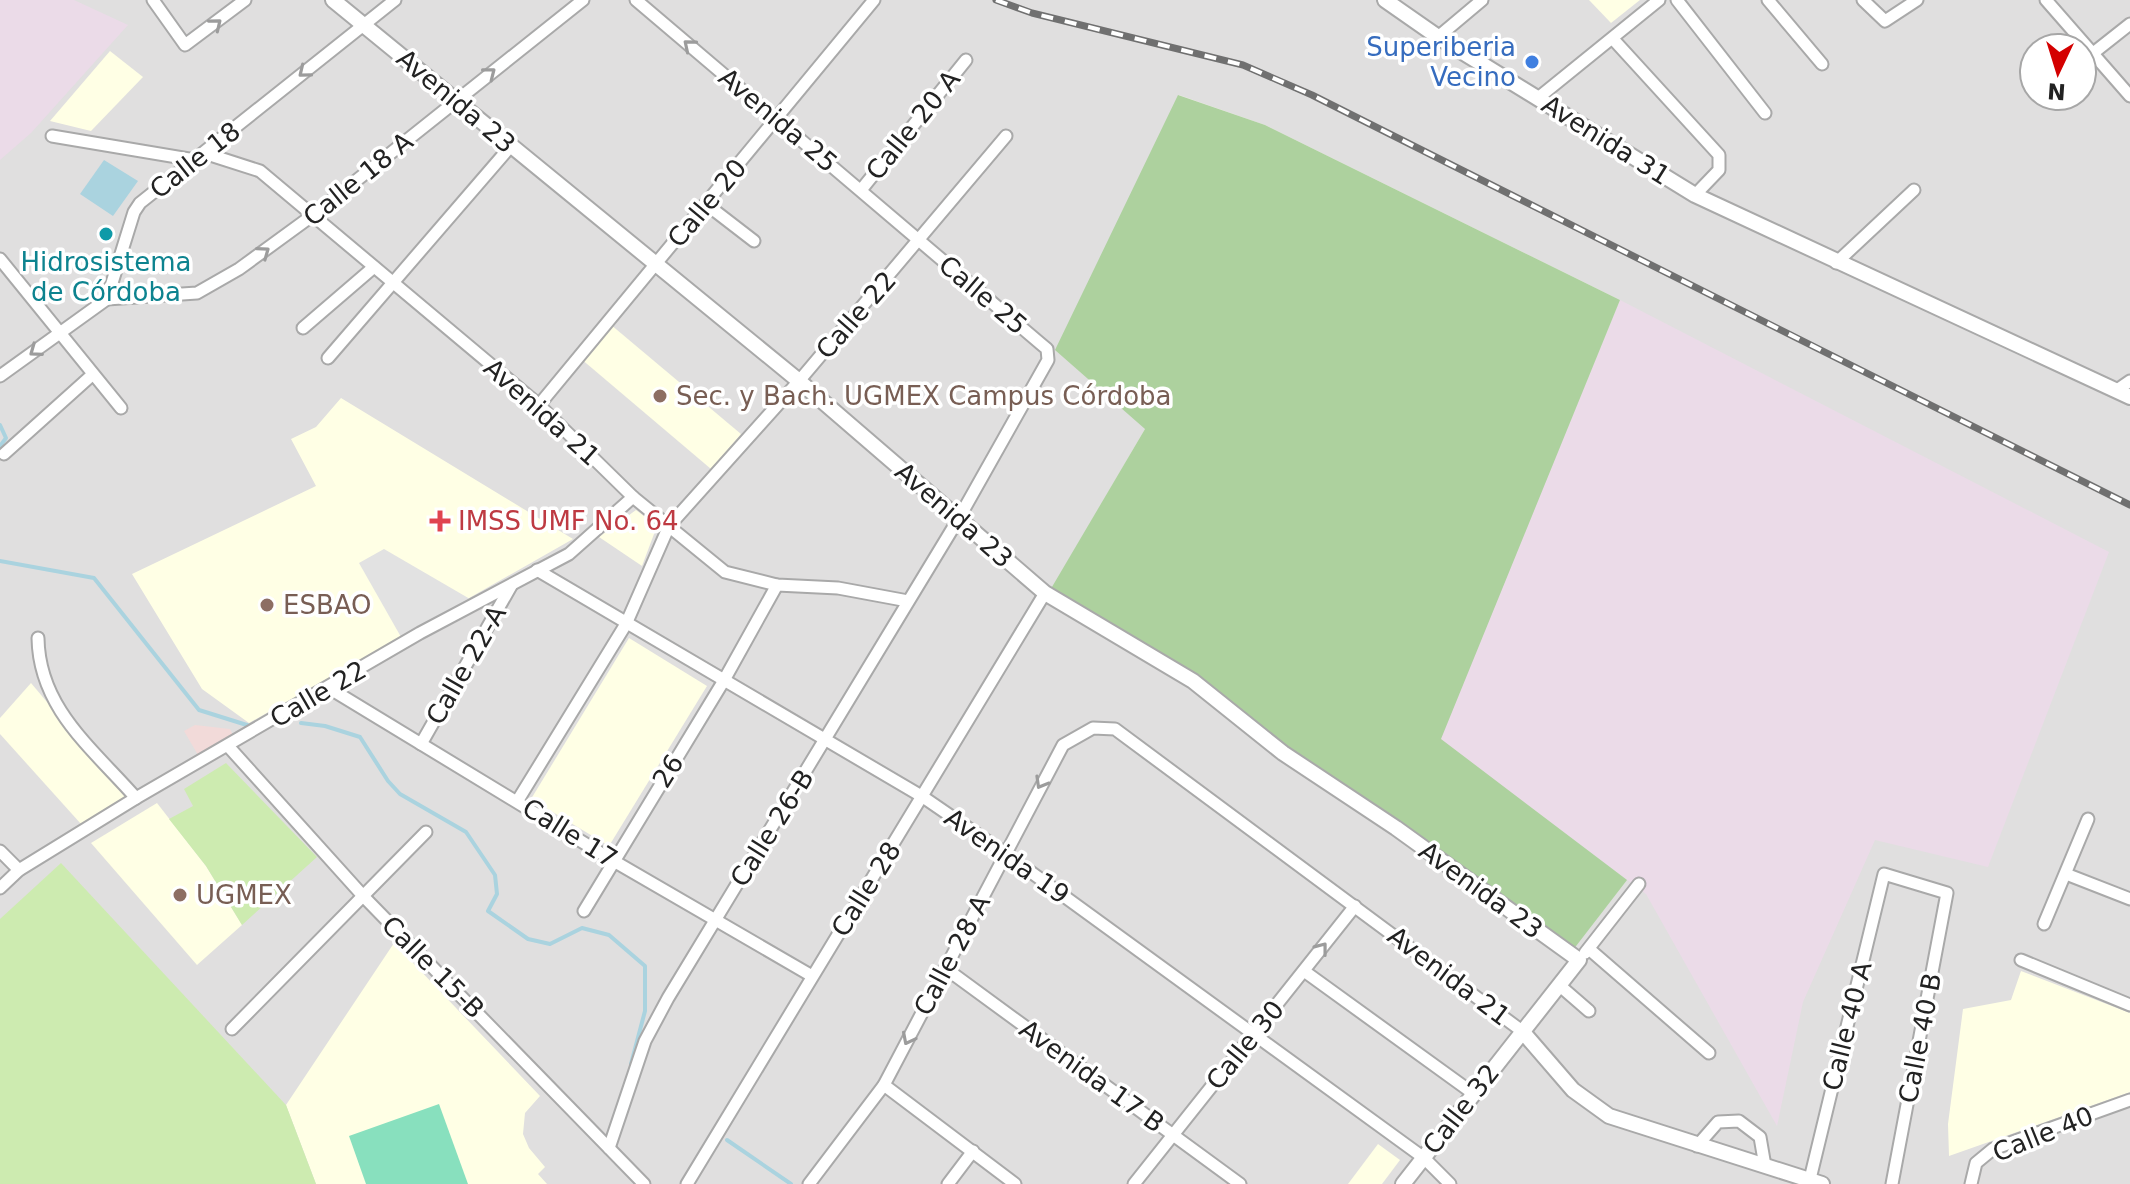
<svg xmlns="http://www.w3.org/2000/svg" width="2130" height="1184" viewBox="0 0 2130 1184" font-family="'DejaVu Sans',sans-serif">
  <rect width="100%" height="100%" fill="#f2efe9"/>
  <!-- residential -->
  <path fill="#e0dfdf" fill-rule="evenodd" d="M0,0H2130V1184H0ZM2034,48H2082V96H2034ZM1179,95L1265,125L1620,300L1440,739L1277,743L1179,663L1050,592L1145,429Z"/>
  <!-- commercial -->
  <polygon fill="#f2dad9" points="195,725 230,729 233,735 198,755 184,731"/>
  <!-- industrial -->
  <g fill="#ebdbe8">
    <polygon points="0,0 74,0 128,25 31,133 0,160"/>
    <polygon points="1620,300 2109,552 1988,867 1875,840 1803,1002 1777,1126 1646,894 1440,739"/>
  </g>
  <!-- education -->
  <g fill="#ffffe5">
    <polygon points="1589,0 1640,0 1611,23"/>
    <polygon points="110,51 143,77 91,131 50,121"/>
    <polygon points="610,324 741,434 711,469 580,358"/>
    <polygon points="341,398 573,539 249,723 202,689 132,574 316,486 291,439 316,427"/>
    <polygon points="636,510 657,526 642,566 599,537"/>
    <polygon points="629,638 707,686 609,846 531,799"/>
    <polygon points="31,683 126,796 81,824 0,734 0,718"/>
    <polygon points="157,803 206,866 242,925 197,965 91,843"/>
    <polygon points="394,943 540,1096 525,1113 523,1134 529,1148 545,1167 538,1174 547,1184 316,1184 286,1105"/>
    <polygon points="2021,971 2130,1013 2130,1092 1949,1156 1948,1124 1963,1009 2011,1000"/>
    <polygon points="1378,1144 1400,1160 1382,1184 1348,1184"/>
  </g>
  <!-- grass -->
  <g fill="#cdebb0">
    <polygon points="226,763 317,857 242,925 206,866 169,819 193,806 184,789"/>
    <polygon points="61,863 286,1105 316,1184 0,1184 0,919"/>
  </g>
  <!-- forest -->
  <polygon fill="#add19e" points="1178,95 1265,125 1620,300 1441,739 1627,880 1573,950 1277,743 1179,663 1049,592 1145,429 1055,350"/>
  <!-- pitch -->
  <polygon fill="#88e0be" points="439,1104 468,1184 366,1184 349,1136"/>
  <!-- parking -->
  <polygon fill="#e2e2e2" points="384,549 470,599 401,637 359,563"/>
  <!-- water -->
  <polygon fill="#aad3df" points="104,160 138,181 113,216 80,194"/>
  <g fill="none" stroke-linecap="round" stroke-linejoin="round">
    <!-- stream -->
    <g stroke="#aad3df" stroke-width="4">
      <polyline points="0,446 6,438 0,425"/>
      <polyline points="0,561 94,578 199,710 250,726"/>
      <polyline points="301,723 325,726 360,737 388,781 400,794 466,832 495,875 497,894 488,911 528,939 550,944 582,928 609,935 645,966 645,1011 631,1064"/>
      <polyline points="727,1140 791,1184"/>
    </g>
    <!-- minor casing -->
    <g stroke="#a9a9a9" stroke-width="15">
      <g id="minor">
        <polyline points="153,0 185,45 245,0"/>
        <polyline points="1677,0 1765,113"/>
        <polyline points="1768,0 1822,64"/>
        <polyline points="1863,0 1885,21 1917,0"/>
        <polyline points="2046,0 2130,96"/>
        <polyline points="1438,37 1482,0"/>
        <polyline points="1613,39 1719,155 1719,170 1695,195"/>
        <polyline points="2092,54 2130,24"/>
        <polyline points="1538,98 1659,0"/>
        <polyline points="52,136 195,160"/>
        <polyline points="204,153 260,171 539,405 633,497 725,572 777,585 838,588 908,601"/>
        <polyline points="861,190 966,60"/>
        <polyline points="706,204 754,241"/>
        <polyline points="0,259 121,408"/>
        <polyline points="1836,263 1914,190"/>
        <polyline points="107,299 197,293 239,269 313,215 583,0"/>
        <polyline points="303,328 374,267"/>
        <polyline points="328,358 510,147"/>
        <polyline points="0,376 107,299 134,212 140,203 395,0"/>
        <polyline points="2117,390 2130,381"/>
        <polyline points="539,405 874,0"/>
        <polyline points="4,454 92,375"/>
        <polyline points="537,570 923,797 1006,854 1424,1158 1450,1184"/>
        <path d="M38,638C39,708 92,748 136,798"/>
        <polyline points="329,688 612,860 812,976"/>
        <polyline points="421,744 511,586"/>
        <polyline points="228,746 364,897 644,1184"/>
        <polyline points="518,800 626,624 669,526 799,381 1006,136"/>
        <polyline points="0,851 19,870"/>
        <polyline points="2066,874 2130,899"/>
        <polyline points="0,888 19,870 136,798 420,633 569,554 633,497"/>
        <polyline points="584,911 723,682 777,585"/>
        <polyline points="2044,924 2088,819"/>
        <polyline points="1589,949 1709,1053"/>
        <polyline points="1585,953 1639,884"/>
        <polyline points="2021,960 2130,1005"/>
        <polyline points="945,968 1240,1184"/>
        <polyline points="1304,971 1474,1094"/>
        <polyline points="1559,985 1589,1011"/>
        <polyline points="232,1029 426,832"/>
        <polyline points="884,1085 1015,1184"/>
        <polyline points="1697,1146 1718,1122 1739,1121 1760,1137 1765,1166"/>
        <polyline points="609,1148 645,1041 668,998 959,518 1048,360 1047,349 1041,344 636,0"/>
        <polyline points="1810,1179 1884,874 1947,893 1892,1184"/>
        <polyline points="687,1184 1045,593"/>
        <polyline points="809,1184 884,1085 1063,745 1093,728 1115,729 1522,1031"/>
        <polyline points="948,1184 973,1151"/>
        <polyline points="1134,1184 1355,906"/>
        <polyline points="1971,1184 1976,1163 1993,1149 2130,1100"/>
      </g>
    </g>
    <!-- tertiary casing -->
    <g stroke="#a9a9a9" stroke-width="18">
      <g id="tertiary">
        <polyline points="333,0 799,381 1045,593 1193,681 1283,753 1396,828 1579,960 1403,1184"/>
        <polyline points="1385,0 1438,37 1695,195 2130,397"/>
        <polyline points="1522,1031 1573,1090 1609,1116 1822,1184"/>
      </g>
    </g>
    <!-- minor -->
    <use href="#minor" stroke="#fff" stroke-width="11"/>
    <!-- tertiary -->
    <use href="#tertiary" stroke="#fff" stroke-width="14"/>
    <!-- rail casing -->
    <g stroke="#707070" stroke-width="7">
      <polyline id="rail" points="996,0 1032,13 1243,65 1312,95 2130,505"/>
    </g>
    <!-- rail -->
    <use href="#rail" stroke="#fff" stroke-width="4" stroke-dasharray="12" stroke-linecap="butt"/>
  </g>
  <!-- one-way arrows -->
  <defs><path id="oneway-chevron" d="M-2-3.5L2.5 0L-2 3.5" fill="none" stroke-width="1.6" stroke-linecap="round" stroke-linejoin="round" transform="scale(2)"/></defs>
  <g stroke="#9c9c9c">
    <use href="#oneway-chevron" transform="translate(216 24) rotate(-39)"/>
    <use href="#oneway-chevron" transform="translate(689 45) rotate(-140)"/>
    <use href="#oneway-chevron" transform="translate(304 72) rotate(141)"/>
    <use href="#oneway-chevron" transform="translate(490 73) rotate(-38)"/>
    <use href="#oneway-chevron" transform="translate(264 252) rotate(-36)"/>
    <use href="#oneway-chevron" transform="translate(35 351) rotate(144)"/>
    <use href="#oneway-chevron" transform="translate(1041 783) rotate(120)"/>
    <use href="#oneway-chevron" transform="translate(1322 948) rotate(-52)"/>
    <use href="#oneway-chevron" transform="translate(908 1039) rotate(117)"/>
  </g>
  <!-- markers -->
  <circle fill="#3f7fe0" stroke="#fff" stroke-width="3" cx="1532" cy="62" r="8"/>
  <circle fill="#0f9aa8" stroke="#fff" stroke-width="3" cx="106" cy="234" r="8"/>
  <g fill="#8d6e63" stroke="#fff" stroke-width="3">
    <circle cx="660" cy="396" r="8"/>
    <circle cx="267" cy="605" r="8"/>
    <circle cx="180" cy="895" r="8"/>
  </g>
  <path fill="#e0444e" stroke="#fff" stroke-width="3" d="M436 509h8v8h8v8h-8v8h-8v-8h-8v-8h8z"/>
  <g text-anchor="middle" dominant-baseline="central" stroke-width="7" stroke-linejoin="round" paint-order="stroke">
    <!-- shop labels -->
    <g font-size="26" fill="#366cbe" stroke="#fff" text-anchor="end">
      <text x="1516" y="47">Superiberia<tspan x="1516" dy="30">Vecino</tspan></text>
    </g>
    <!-- street labels -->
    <g font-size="26" fill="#222" stroke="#fff">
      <text transform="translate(456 101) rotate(40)">Avenida 23</text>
      <text transform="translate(778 120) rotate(40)">Avenida 25</text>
      <text transform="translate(913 125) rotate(-51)">Calle 20 A</text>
      <text transform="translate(1606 140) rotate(32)">Avenida 31</text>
      <text transform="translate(195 160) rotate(-38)">Calle 18</text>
      <text transform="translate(358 179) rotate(-39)">Calle 18 A</text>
      <text transform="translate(707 203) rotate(-50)">Calle 20</text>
      <text transform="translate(983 295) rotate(40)">Calle 25</text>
      <text transform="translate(856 315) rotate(-49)">Calle 22</text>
      <text transform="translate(542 412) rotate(42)">Avenida 21</text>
      <text transform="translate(954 515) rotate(41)">Avenida 23</text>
      <text transform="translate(466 665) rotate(-60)">Calle 22-A</text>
      <text transform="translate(318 694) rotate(-30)">Calle 22</text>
      <text transform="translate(668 771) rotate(-58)">26</text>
      <text transform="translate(772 828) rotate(-58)">Calle 26-B</text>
      <text transform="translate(570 833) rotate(32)">Calle 17</text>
      <text transform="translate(1007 856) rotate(35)">Avenida 19</text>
      <text transform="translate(866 889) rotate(-58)">Calle 28</text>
      <text transform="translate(1481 890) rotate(36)">Avenida 23</text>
      <text transform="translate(952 955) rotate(-62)">Calle 28 A</text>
      <text transform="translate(433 967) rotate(45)">Calle 15-B</text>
      <text transform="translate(1449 976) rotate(37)">Avenida 21</text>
      <text transform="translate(1847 1026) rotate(-76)">Calle 40 A</text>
      <text transform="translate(1920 1038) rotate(-79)">Calle 40 B</text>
      <text transform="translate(1245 1045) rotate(-51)">Calle 30</text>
      <text transform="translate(1092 1076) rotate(36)">Avenida 17 B</text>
      <text transform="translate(1461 1109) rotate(-52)">Calle 32</text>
      <text transform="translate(2043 1134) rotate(-22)">Calle 40</text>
    </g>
    <!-- culture labels -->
    <g font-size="26" fill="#0d838f" stroke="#fff">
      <text x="106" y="262">Hidrosistema<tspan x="106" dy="30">de Córdoba</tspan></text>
    </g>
    <!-- education labels -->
    <g font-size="26" fill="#785e54" stroke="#fff" text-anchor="start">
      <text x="676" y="396">Sec. y Bach. UGMEX Campus Córdoba</text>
      <text x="283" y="605">ESBAO</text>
      <text x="196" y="895">UGMEX</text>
    </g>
    <!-- health labels -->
    <g font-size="26" fill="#be3a42" stroke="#fff" text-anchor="start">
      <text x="458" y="521">IMSS UMF No. 64</text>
    </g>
  </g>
  <!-- north arrow -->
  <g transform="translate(2058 72) rotate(184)"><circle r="38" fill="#ffffff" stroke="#a7a7a7" stroke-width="2"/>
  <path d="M0-6L14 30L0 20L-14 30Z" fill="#d40000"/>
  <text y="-12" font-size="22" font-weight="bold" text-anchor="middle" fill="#222222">N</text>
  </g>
</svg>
